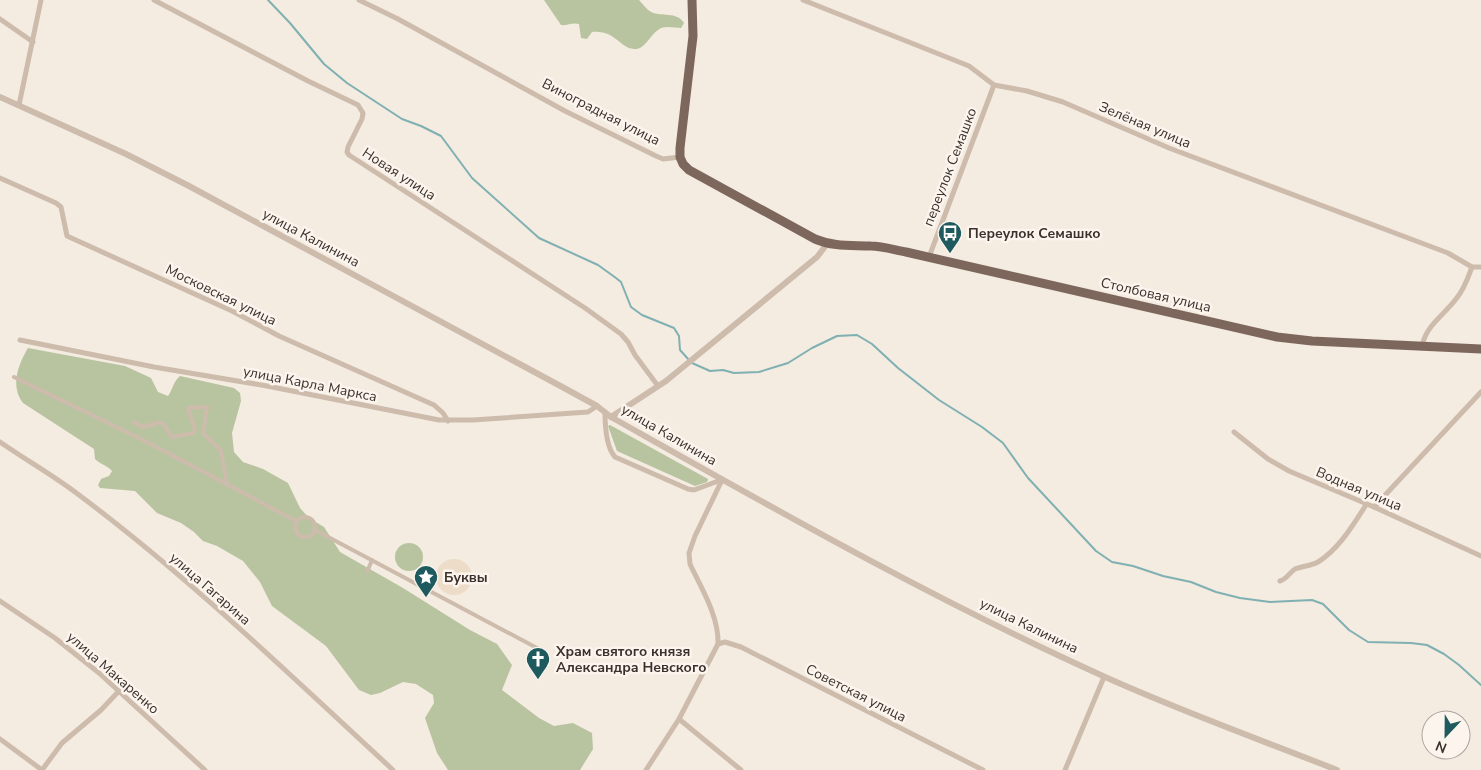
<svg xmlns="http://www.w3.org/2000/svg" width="1481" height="770" viewBox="0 0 1481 770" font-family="'Nunito Sans',sans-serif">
  <rect width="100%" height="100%" fill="#f4ebe1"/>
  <!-- green -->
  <g fill="#b8c4a0">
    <path d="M544,0H639C643,4 646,9 651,12C661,17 677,11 684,23L681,28C674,28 664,25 658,30C650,35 645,50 634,49C619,48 616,30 592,32L587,39L581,38L579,24C572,22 567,26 561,25Z"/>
    <path d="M28,348L125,366L151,378L158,392L168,396C173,389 173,382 180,376L234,388L240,393L241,401L232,433L234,452L243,462L263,469L288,483L300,508L309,518L324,527L340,552L403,588L470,630L497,644L512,665L502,690L539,718L554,726L573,723L592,733L593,749L580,770H448L437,753L425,718L434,703L433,695L416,684L403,682L380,693L371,695L359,690L326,646L272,606L260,582L243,561L217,546L203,541L194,532L181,523L157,513L135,491L100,488L98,485L101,479L109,476L112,471C107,465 101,465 95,459L94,449L23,403C10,386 18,365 28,348Z"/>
    <polygon points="610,425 708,479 707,482 695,486 617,451 608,426"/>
    <circle cx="409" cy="557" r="14"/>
  </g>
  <!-- plaza -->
  <circle fill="#ecdcc8" cx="454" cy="577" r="18"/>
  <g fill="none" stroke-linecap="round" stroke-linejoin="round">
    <!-- stream -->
    <g stroke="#7fb0b2" stroke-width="2">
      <polyline points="268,0 290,23 324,64 347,83 402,119 421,126 441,136 472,178 539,238 598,265 616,278 621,282 631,307 642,315 674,328 679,336 680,350 689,360"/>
      <polyline points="692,363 710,371 723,370 734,373 759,372 788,363 812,348 837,336 857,335 872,344 898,368 939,400 982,427 1003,443 1028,478 1096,551 1112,562 1133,566 1163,576 1191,582 1216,592 1240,598 1270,602 1312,600 1323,604 1349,630 1368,642 1411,643 1427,645 1444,654 1459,665 1481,685"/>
    </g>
    <!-- pedestrian -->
    <g stroke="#cdbbac" stroke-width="4">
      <polyline points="14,377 147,442 296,521"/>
      <path d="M133,422L143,427L160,422C168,425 166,433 173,437L193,433L195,430L188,408L207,407L203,433L221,451L227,484"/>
      <circle cx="305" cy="527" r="10"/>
      <polyline points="315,530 537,648"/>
      <polyline points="367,572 372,560"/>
    </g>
    <!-- minor -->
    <g stroke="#cdbbac" stroke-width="5">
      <polyline points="154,0 308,81 358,105 363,113 362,119 348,147 347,152 349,155 585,308 621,334 628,342 635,355 658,386"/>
      <polyline points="359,0 398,19 565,111 656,156 663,159 680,157"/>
      <polyline points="803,0 969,66 994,85 1027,91 1063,102 1169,148 1448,253 1472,267 1481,267"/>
      <polyline points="0,19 33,42"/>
      <polyline points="19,105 41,0"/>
      <polyline points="0,178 56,203 61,207 67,236 232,311 279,336 434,405 443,413 448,421"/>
      <polyline points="929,257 994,85"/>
      <polyline points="20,340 154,367 267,386 439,420 473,420 588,412 597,406"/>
      <path d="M1422,347C1425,326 1444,315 1456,299C1464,290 1468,278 1472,267"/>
      <path d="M605,412C605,426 606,447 615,457L688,489L694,490L721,480"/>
      <polyline points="1234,432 1268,459 1289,471 1374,507 1481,556"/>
      <path d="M0,442C26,460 54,476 79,495C190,578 291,676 393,770"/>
      <polyline points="1374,507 1481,392"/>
      <path d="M1280,581C1287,579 1289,573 1295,569C1302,566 1311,566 1318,562C1339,549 1353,525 1366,505"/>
      <polyline points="0,601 55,638 99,673 205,770"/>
      <polyline points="718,644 725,642 741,647 983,770"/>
      <polyline points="679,719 741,770"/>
      <polyline points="0,739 42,770"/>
      <polyline points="42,770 62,743 101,710 119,691"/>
      <path d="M646,770L679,719L718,644C719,616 701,588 690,564L689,553L695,536L722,480"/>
      <polyline points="1065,770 1104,677"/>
    </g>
    <!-- tertiary -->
    <g stroke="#cdbbac" stroke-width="6">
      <path d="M0,97L126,154L189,186L566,389L597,406L611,417C773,508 934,600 1103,676C1180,711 1259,739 1337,770"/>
      <polyline points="611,417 666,381 817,257 827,244"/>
    </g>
    <!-- primary -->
    <path stroke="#7d675c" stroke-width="9" d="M692,0L693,36L680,148V157L683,164L689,170L815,239C834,247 851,245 871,246C882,246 895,250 906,252L1277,337L1312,341L1481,349"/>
  </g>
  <!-- icons -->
  <defs>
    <g id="bus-pin" transform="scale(1.25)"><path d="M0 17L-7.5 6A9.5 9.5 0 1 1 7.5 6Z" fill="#1f5a5e" stroke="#fbf5ee"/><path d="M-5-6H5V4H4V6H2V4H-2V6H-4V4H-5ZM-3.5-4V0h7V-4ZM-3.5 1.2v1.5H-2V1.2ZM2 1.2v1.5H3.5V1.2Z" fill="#fff"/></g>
    <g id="sight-pin" transform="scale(1.25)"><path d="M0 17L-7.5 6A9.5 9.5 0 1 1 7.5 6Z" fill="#1f5a5e" stroke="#fbf5ee"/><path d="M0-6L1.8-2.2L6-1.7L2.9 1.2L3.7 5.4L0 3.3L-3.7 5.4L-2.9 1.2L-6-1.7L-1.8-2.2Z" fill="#fff"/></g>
    <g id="church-pin" transform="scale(1.25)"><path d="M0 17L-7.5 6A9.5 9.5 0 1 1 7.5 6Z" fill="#1f5a5e" stroke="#fbf5ee"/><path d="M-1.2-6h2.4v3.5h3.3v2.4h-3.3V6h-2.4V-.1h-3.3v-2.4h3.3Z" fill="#fff"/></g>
  </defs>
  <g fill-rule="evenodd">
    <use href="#bus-pin" x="950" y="233"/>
    <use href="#sight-pin" x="426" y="577"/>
    <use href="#church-pin" x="538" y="659"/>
  </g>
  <g text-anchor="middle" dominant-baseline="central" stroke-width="5" stroke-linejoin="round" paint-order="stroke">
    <!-- street labels -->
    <g font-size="14" fill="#3b302b" stroke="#fbf5ee">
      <text transform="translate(601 112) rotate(27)">Виноградная улица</text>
      <text transform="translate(1145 125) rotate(23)">Зелёная улица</text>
      <text transform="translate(950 167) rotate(-69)">переулок Семашко</text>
      <text transform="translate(399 174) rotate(33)">Новая улица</text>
      <text transform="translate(311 238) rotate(28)">улица Калинина</text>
      <text transform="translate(221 295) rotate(26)">Московская улица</text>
      <text transform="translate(1156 295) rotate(13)">Столбовая улица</text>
      <text transform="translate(310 384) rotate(11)">улица Карла Маркса</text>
      <text transform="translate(669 435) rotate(30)">улица Калинина</text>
      <text transform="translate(1359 489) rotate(23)">Водная улица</text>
      <text transform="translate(210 589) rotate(41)">улица Гагарина</text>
      <text transform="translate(1029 626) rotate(26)">улица Калинина</text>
      <text transform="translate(113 673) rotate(41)">улица Макаренко</text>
      <text transform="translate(856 693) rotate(27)">Советская улица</text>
    </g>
    <!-- poi labels -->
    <g font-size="14" font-weight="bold" fill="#3b302b" stroke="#fbf5ee" text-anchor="start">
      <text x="968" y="233">Переулок Семашко</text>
      <text x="444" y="577">Буквы</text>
      <text x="556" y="651">Храм святого князя<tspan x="556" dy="16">Александра Невского</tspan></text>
    </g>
  </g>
  <!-- north arrow -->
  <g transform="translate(1446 735) rotate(202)"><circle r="24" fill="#fbf5ee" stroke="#aea6a0"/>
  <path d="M0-4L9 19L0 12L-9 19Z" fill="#1f5a5e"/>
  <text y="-8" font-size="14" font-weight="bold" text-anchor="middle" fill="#3b302b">N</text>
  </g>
</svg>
